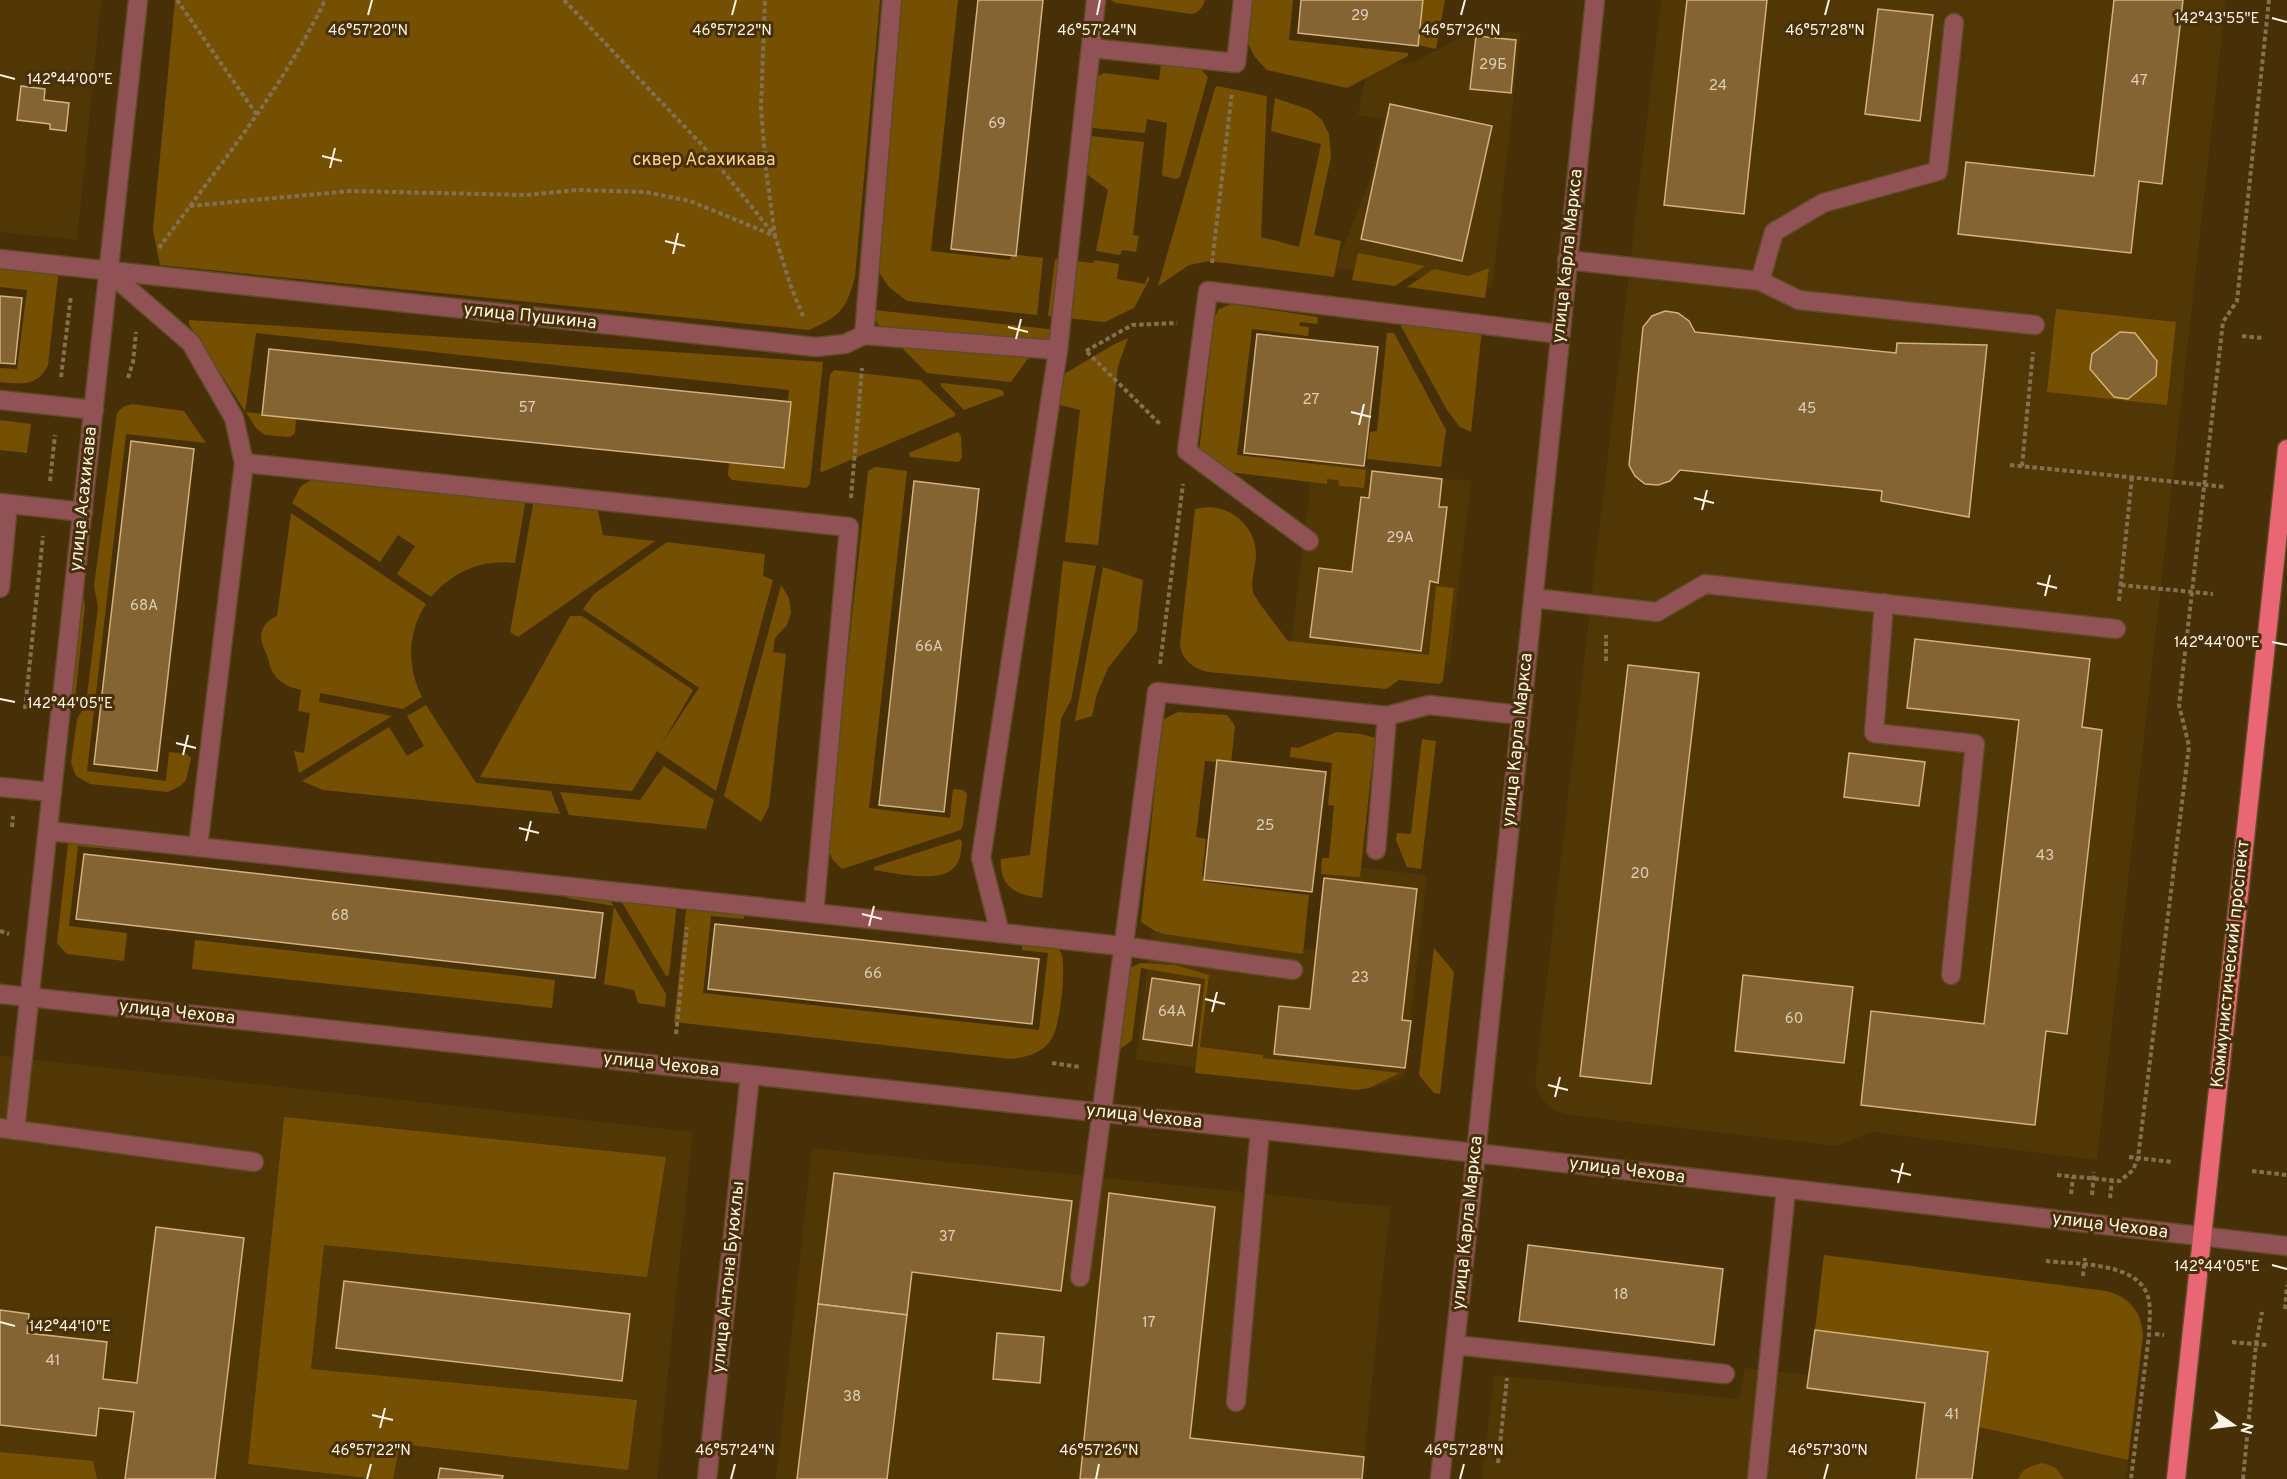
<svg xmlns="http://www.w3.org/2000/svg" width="2287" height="1479" viewBox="0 0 2287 1479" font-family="Overpass,sans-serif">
  <rect width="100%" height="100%" fill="#473008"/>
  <!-- built -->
  <g fill="#513606">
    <polygon points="0,0 101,0 77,240 0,232"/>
    <polygon points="1661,0 2226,0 2097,1160 1872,1132 1836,1146 1569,1115 1553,1110 1541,1098 1535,1082"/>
    <polygon points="1476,29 1521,33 1492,288 1335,268 1372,174 1383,119 1358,115 1369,64 1412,63"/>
    <polygon points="1313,461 1364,466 1373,471 1442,479 1471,480 1450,663 1291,646"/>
    <polygon points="1327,864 1427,875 1404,1078 1371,1088 1136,1060 1151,932 1316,950"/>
    <polygon points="0,1056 693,1132 657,1479 0,1479"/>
    <polygon points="812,1148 1390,1207 1362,1479 776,1479"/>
    <polygon points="1824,1255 2106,1291 2118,1294 2129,1301 2137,1311 2142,1322 2143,1335 2126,1479 1482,1479 1494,1375 1739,1399 1745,1368 1809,1375"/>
  </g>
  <!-- green -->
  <g fill="#765002">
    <path d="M175,0H880L855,277C846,310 840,316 809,330L160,265L153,230Z"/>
    <polygon points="896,0 958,0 931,251 1010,260 1011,254 1043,258 1037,315 907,301 889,287 878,271"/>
    <path d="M1110,0H1205C1203,7 1199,13 1191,14L1117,3Z"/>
    <polygon points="1252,0 1293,0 1289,40 1408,53 1408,56 1347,88 1267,70 1255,57 1247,42"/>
    <polygon points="1421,0 1445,0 1436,49 1413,44"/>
    <polygon points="1161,63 1197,65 1208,77 1180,177 1176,179 1163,176 1162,173 1167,123 1147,119 1145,133 1083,127 1096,77 1104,73 1159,80"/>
    <polygon points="1217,86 1267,96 1261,237 1299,247 1321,144 1271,131 1275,98 1310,110 1322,120 1329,134 1331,157 1314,235 1341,241 1334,277 1210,261 1189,265 1158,286 1215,88"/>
    <polygon points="1082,135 1144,142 1133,235 1139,236 1136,252 1122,250 1120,255 1096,251 1108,190 1079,168"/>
    <polygon points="1358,253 1425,266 1395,286 1352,280"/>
    <polygon points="1055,259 1093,263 1095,260 1119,264 1117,279 1145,284 1147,277 1150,278 1134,308 1105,322 1048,316"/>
    <path d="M0,265L48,271L58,276L48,365C38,387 20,384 0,382V368L17,369L27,290L0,287Z"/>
    <polygon points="1489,268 1485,298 1407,287 1434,269 1468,276"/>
    <polygon points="1231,304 1318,317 1317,324 1300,322 1299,326 1309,327 1308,336 1252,329 1237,455 1366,470 1364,488 1339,486 1338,480 1327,479 1327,484 1214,470 1198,461 1214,318 1219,309"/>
    <polygon points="2056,309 2176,322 2167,405 2047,392"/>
    <polygon points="874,310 1067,331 1038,348 1026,361 1011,382 927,373 873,319"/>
    <polygon points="1396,317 1482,329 1471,432 1460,427 1447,410"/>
    <polygon points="189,320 823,362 810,484 806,488 732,480 728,475 729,463 781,469 789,390 256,333 245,412 296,418 295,433 290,437 265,435 256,428 189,325"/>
    <polygon points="1387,333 1394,333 1446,430 1441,467 1367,459 1370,432 1377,431"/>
    <polygon points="1128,338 1118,366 1098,545 1065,542 1080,410 1056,404 1059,377 1113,345"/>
    <polygon points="834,370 920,380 955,413 955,416 822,472 820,471 830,375"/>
    <polygon points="941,383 998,389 1003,391 1004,395 964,410 941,386"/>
    <polygon points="132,404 184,411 206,443 126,434 87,771 166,781 169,752 187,754 191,758 186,780 180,786 168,792 90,784 76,776 71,763 77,719 86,704 98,607 94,586 117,413 123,407"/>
    <polygon points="0,420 31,424 27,453 0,450"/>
    <polygon points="958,432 961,436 962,458 958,462 910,457 909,453"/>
    <polygon points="875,467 907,471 869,808 950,818 953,789 963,790 967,794 963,825 961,830 842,869 832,859 827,844 868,471"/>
    <path d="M313,479L526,498L515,563C481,559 453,572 431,597L397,574L415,546L398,535L380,562L292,503L301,486Z"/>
    <polygon points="534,499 597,506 603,535 655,541 518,637 510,632"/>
    <path d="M1209,507C1235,508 1256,529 1256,555C1256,566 1250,581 1253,592C1255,599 1282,633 1288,641L1429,655L1436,586L1454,588L1443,681L1439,684L1399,680L1386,689L1208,672C1193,668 1181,660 1180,643L1195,509Z"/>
    <path d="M291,513L426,604C407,632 407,668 422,697L403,709L320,693L319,702L392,716L299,773L294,751L304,753L310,713L298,711L301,690C288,687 277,682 271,669C269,664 269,659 267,655C258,638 258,625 277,616Z"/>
    <polygon points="667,542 765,554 763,576 773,580 716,791 657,751 632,791 480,777 570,616 582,616 693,690 661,745 699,688 583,609 594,594"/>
    <path d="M1063,561L1096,566L1071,700L1061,719L1042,898C1017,895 999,888 1001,859L1030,855Z"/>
    <polygon points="1103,567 1143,580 1137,631 1108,668 1097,694 1092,716 1075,721"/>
    <polygon points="781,585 789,598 791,613 787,625 775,638 773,652 786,654 769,806 761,822 724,796"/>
    <polygon points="81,588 85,605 75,700 65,716"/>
    <polygon points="426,705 476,783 551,791 560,814 323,790 302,781 389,727 407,756 424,746 407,716"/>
    <polygon points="1178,712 1227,715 1235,726 1231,763 1205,761 1196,837 1206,839 1202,875 1205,882 1309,895 1303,954 1164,934 1155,931 1141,922 1162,720"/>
    <polygon points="1337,732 1361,734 1375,738 1360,877 1321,874 1322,858 1329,858 1334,806 1328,805 1332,763 1290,757 1291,747 1298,748"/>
    <polygon points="1422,739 1436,741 1421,869 1407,867 1396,840 1397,833 1411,834"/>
    <polygon points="664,766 714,800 706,829 569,815 560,792 640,800"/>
    <polygon points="80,832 130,841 129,851 78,846 69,926 127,933 124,961 67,954 57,943 68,844"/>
    <path d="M960,839L962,842C961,850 961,859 956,865C943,885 895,873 874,870V867Z"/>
    <polygon points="567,889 604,890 666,994 665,1007 638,1003 634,990 604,984 614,906 567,898"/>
    <polygon points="617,894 677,902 669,975 666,976"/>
    <path d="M687,902L746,905L744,919L711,916L703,993L1039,1030L1048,953L1022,950V939H1049C1052,943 1059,948 1061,953C1067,966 1060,1028 1051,1040C1041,1054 1027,1057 1011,1059L674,1022Z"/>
    <polygon points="195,940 555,980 552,1008 192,969"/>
    <polygon points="1434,948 1454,972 1440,1094 1434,1093 1419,1075"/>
    <polygon points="1141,963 1175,965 1209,975 1200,1047 1263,1055 1263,1058 1400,1073 1369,1088 1357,1090 1195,1073 1205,979 1141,968 1132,1040 1118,1051 1126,969"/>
    <polygon points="284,1117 666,1157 647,1277 324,1245 311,1369 637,1400 628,1470 400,1444 393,1479 376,1479 248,1464"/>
    <path d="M1824,1255L2106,1291C2129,1297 2141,1311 2143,1335L2128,1460L1979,1427L1987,1352L1815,1330Z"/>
    <polygon points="0,1452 93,1461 97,1479 0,1479"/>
    <path d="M2043,1463L2056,1468L2064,1479H2018C2022,1468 2033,1465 2043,1463Z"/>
  </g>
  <!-- building -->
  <g fill="#856433" stroke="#d3b07d" stroke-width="1.5">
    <polygon points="978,0 1043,0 1016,256 951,249"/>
    <polygon points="1301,0 1423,0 1418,46 1298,33"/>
    <polygon points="1687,0 1767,0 1744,214 1664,205"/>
    <polygon points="2114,0 2183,0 2162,184 2139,181 2131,253 1958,234 1966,162 2094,176"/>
    <polygon points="1878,9 1933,15 1920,121 1865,114"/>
    <polygon points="1476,36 1516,40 1511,93 1470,89"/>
    <polygon points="21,86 45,89 44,100 69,103 66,131 50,129 50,124 17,120"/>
    <polygon points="1390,104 1492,126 1462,261 1361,239"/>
    <polygon points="0,296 22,298 15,364 0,363"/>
    <polygon points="1665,311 1678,313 1689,321 1695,332 1896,353 1897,343 1987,345 1969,517 1881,501 1882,491 1680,470 1670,481 1658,485 1645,484 1635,476 1629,465 1643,327 1652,316"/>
    <polygon points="2120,332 2135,333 2157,361 2156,376 2128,399 2114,397 2090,369 2092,354"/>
    <polygon points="1257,334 1378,347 1364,466 1244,453"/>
    <polygon points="269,349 791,402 784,468 262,415"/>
    <polygon points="131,441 194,449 157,771 94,764"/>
    <polygon points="1372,471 1442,479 1439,507 1447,507 1438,583 1430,581 1421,651 1310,637 1319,568 1352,572 1361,497 1369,498"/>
    <polygon points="914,481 979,489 944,812 879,805"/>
    <polygon points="1915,639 2090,659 2082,727 2102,730 2072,992 2067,1034 2046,1031 2035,1125 1861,1105 1871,1011 1984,1024 1989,982 2019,720 1907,708"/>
    <polygon points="1628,665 1699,673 1651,1084 1580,1076"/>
    <polygon points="1849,753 1925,762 1919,806 1844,797"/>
    <polygon points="1217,760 1326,772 1312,892 1204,880"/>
    <polygon points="84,854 603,913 595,978 76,919"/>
    <polygon points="1324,878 1417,889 1402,1020 1411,1021 1405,1068 1274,1054 1279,1006 1310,1009"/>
    <polygon points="715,924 1039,959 1032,1024 708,989"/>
    <polygon points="1743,975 1853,987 1844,1063 1735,1051"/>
    <polygon points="1152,978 1200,985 1192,1046 1143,1039"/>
    <polygon points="834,1173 1072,1201 1061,1291 912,1272 907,1315 818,1304"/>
    <polygon points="1109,1193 1215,1207 1190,1438 1364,1457 1362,1479 1080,1479"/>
    <polygon points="156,1227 244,1238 215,1479 125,1479 134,1412 99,1408 96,1436 0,1425 0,1310 29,1314 27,1333 107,1342 103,1379 137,1383"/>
    <polygon points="1528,1245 1723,1269 1714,1345 1519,1321"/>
    <polygon points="344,1281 630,1314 622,1381 336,1348"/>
    <polygon points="818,1304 907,1315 887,1479 797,1479"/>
    <polygon points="1815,1330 1988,1352 1972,1479 1916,1479 1925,1403 1807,1388"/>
    <polygon points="997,1333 1044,1337 1040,1383 993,1379"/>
    <polygon points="440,1468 503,1476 502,1479 438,1479"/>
  </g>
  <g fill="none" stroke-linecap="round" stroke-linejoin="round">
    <!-- minor casing -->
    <g stroke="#604b27" stroke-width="21">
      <g id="minor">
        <polyline points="1091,48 1236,63 1243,0"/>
        <polyline points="0,259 816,347 845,344 864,335 1058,350"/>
        <polyline points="1567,260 1760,281 1799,300 2035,325"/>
        <polyline points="109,272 191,343 234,418 244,463"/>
        <polyline points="1760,281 1774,232 1823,203 1938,171 1954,23"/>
        <polyline points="864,335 892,0"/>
        <polyline points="0,400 94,410"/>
        <polyline points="0,503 83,512"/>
        <polyline points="1309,541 1187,451 1208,291 1559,334"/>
        <polyline points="0,588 8,504"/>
        <polyline points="1533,598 1657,612 1705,584 2116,629"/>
        <polyline points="1884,603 1874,733 1975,744 1951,975"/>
        <polyline points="0,787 52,792"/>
        <polyline points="48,831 1122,946 1293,970"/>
        <polyline points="198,847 244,463 849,527 814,913"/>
        <polyline points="1376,850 1387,716"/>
        <polyline points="1000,933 981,858 1058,350 1096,0"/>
        <polyline points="0,994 1476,1153 2287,1246"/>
        <polyline points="0,1128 254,1162"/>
        <polyline points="15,1130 138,0"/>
        <polyline points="1080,1277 1157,692 1387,716 1429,705 1521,715"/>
        <polyline points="1455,1345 1725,1374"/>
        <polyline points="1236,1402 1260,1130"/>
        <polyline points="707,1479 750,1075"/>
        <polyline points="1440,1479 1476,1153 1595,0"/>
        <polyline points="1757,1479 1786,1189"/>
      </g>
    </g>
    <!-- major casing -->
    <g stroke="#604b27" stroke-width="21">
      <polyline id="major" points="2176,1479 2287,449"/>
    </g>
    <!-- path -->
    <g stroke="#837051" stroke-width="4" stroke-dasharray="4.5 3" stroke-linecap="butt">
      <polyline points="177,0 257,115"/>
      <polyline points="564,0 703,146 775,236 790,284 803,316"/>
      <polyline points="190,206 350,191 526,195 576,190 645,192 690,201 775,236 766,170 761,108 765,0"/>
      <path d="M159,248C217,168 282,90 325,0"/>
      <polyline points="1212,263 1232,92"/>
      <polyline points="2242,336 2263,338"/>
      <polyline points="1086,351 1132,325 1177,323"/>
      <polyline points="1087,352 1161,425"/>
      <polyline points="61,377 71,295"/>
      <polyline points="128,378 133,362 136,332"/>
      <polyline points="2010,465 2226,487"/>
      <polyline points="2022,466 2033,352"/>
      <polyline points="50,481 55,435"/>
      <polyline points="851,498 862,368"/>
      <polyline points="2121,585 2213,594"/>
      <polyline points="2119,601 2132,477"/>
      <polyline points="1606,661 1606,635"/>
      <polyline points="1160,664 1183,484"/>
      <polyline points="25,709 43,536"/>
      <polyline points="12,827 13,816"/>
      <polyline points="0,931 9,934"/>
      <polyline points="676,1034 687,927"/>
      <polyline points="1052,1063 1080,1067"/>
      <polyline points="2129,1157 2173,1162"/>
      <polyline points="2252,1171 2287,1175"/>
      <polyline points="2057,1175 2120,1181 2133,1170 2138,1158 2189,746 2179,705 2223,322 2237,301 2269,0"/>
      <polyline points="2071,1194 2073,1177"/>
      <polyline points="2092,1195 2094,1172"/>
      <polyline points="2110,1198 2112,1181"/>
      <path d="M2046,1261C2074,1264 2135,1262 2147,1294C2152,1307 2149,1322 2149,1335L2131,1479"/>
      <polyline points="2083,1276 2085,1258"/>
      <polyline points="2285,1309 2287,1285"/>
      <polyline points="2155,1334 2164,1335"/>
      <polyline points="2232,1342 2267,1345"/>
      <polyline points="1498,1463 1507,1378"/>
      <polyline points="2243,1479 2256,1344 2262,1312"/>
    </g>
    <!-- minor -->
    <use href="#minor" stroke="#915256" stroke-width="18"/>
    <!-- major -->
    <use href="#major" stroke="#e96774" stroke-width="18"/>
  </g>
  <!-- ticks -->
  <path fill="none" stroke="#fdf2e3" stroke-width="2" d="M368,15L372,0M732,15L736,0M1097,15L1100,0M1461,15L1465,0M1825,15L1829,0M2272,18L2287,22M0,75L15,79M322,156L342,161M330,168L335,148M665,241L685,246M673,254L678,233M1008,327L1028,332M1016,339L1021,319M1351,412L1371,417M1359,425L1364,404M1694,498L1714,503M1702,510L1707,490M2037,583L2057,588M2045,596L2050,575M2272,642L2287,645M0,699L15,702M176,743L196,748M183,755L188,735M519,828L539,833M526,841L531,821M862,914L882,919M869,926L874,906M1205,999L1225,1004M1212,1012L1217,992M1548,1085L1568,1090M1555,1097L1560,1077M1891,1170L1911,1175M1898,1183L1903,1163M2272,1265L2287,1269M0,1322L15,1326M372,1415L393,1420M380,1428L385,1408M367,1479L371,1464M731,1479L735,1464M1096,1479L1099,1464M1460,1479L1464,1464M1824,1479L1828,1464"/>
  <g text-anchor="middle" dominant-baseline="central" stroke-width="6" stroke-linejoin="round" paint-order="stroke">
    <!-- number labels -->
    <g font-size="15" fill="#dfceb7">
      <text x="1360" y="16">29</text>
      <text x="1493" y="65">29Б</text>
      <text x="2139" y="81">47</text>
      <text x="1718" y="86">24</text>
      <text x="997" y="124">69</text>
      <text x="1311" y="400">27</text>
      <text x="527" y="408">57</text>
      <text x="1807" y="409">45</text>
      <text x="1400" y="538">29А</text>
      <text x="144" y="606">68А</text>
      <text x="929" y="647">66А</text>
      <text x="1265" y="826">25</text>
      <text x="2045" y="856">43</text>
      <text x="1640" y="874">20</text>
      <text x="340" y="916">68</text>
      <text x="873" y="974">66</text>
      <text x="1360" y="978">23</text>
      <text x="1172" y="1012">64А</text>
      <text x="1794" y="1019">60</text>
      <text x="947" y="1237">37</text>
      <text x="1621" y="1295">18</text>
      <text x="1149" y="1323">17</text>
      <text x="53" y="1361">41</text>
      <text x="852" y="1397">38</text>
      <text x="1952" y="1415">41</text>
    </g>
    <!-- park labels -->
    <g font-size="18" fill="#fdd190" stroke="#473008">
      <text x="704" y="160">сквер Асахикава</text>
    </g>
    <!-- street labels -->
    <g font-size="18" fill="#fdf2e3" stroke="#473008">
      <text transform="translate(1568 256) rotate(-84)">улица Карла Маркса</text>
      <text transform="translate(530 317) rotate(6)">улица Пушкина</text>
      <text transform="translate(84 499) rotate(-84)">улица Асахикава</text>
      <text transform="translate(1518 740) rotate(-84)">улица Карла Маркса</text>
      <text transform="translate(2231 964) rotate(-84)">Коммунистический проспект</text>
      <text transform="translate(177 1013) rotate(6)">улица Чехова</text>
      <text transform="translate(661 1065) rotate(6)">улица Чехова</text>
      <text transform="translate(1144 1117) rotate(6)">улица Чехова</text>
      <text transform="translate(1627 1171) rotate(7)">улица Чехова</text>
      <text transform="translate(1468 1223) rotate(-84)">улица Карла Маркса</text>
      <text transform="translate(2110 1226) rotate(7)">улица Чехова</text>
      <text transform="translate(729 1277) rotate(-84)">улица Антона Буюклы</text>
    </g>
  </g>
  <g font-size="15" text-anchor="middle" fill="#fdf2e3" stroke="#473008" stroke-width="6" stroke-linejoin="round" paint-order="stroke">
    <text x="2217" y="23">142°43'55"E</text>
    <text x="1825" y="35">46°57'28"N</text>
    <text x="368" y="35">46°57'20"N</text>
    <text x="732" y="35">46°57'22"N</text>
    <text x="1097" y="35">46°57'24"N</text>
    <text x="1461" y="35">46°57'26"N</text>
    <text x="70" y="84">142°44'00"E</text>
    <text x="2217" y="647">142°44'00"E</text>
    <text x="70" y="708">142°44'05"E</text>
    <text x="2217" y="1271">142°44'05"E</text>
    <text x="70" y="1331">142°44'10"E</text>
    <text x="371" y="1455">46°57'22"N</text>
    <text x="735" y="1455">46°57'24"N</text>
    <text x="1099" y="1455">46°57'26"N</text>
    <text x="1464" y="1455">46°57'28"N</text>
    <text x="1828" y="1455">46°57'30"N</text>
  </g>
  <!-- north arrow -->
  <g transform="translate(2233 1425) rotate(104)" stroke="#473008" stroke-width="4.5" paint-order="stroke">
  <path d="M0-4.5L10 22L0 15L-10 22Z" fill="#fdf2e3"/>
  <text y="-9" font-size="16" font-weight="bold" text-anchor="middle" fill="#fdf2e3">N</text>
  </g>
</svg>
